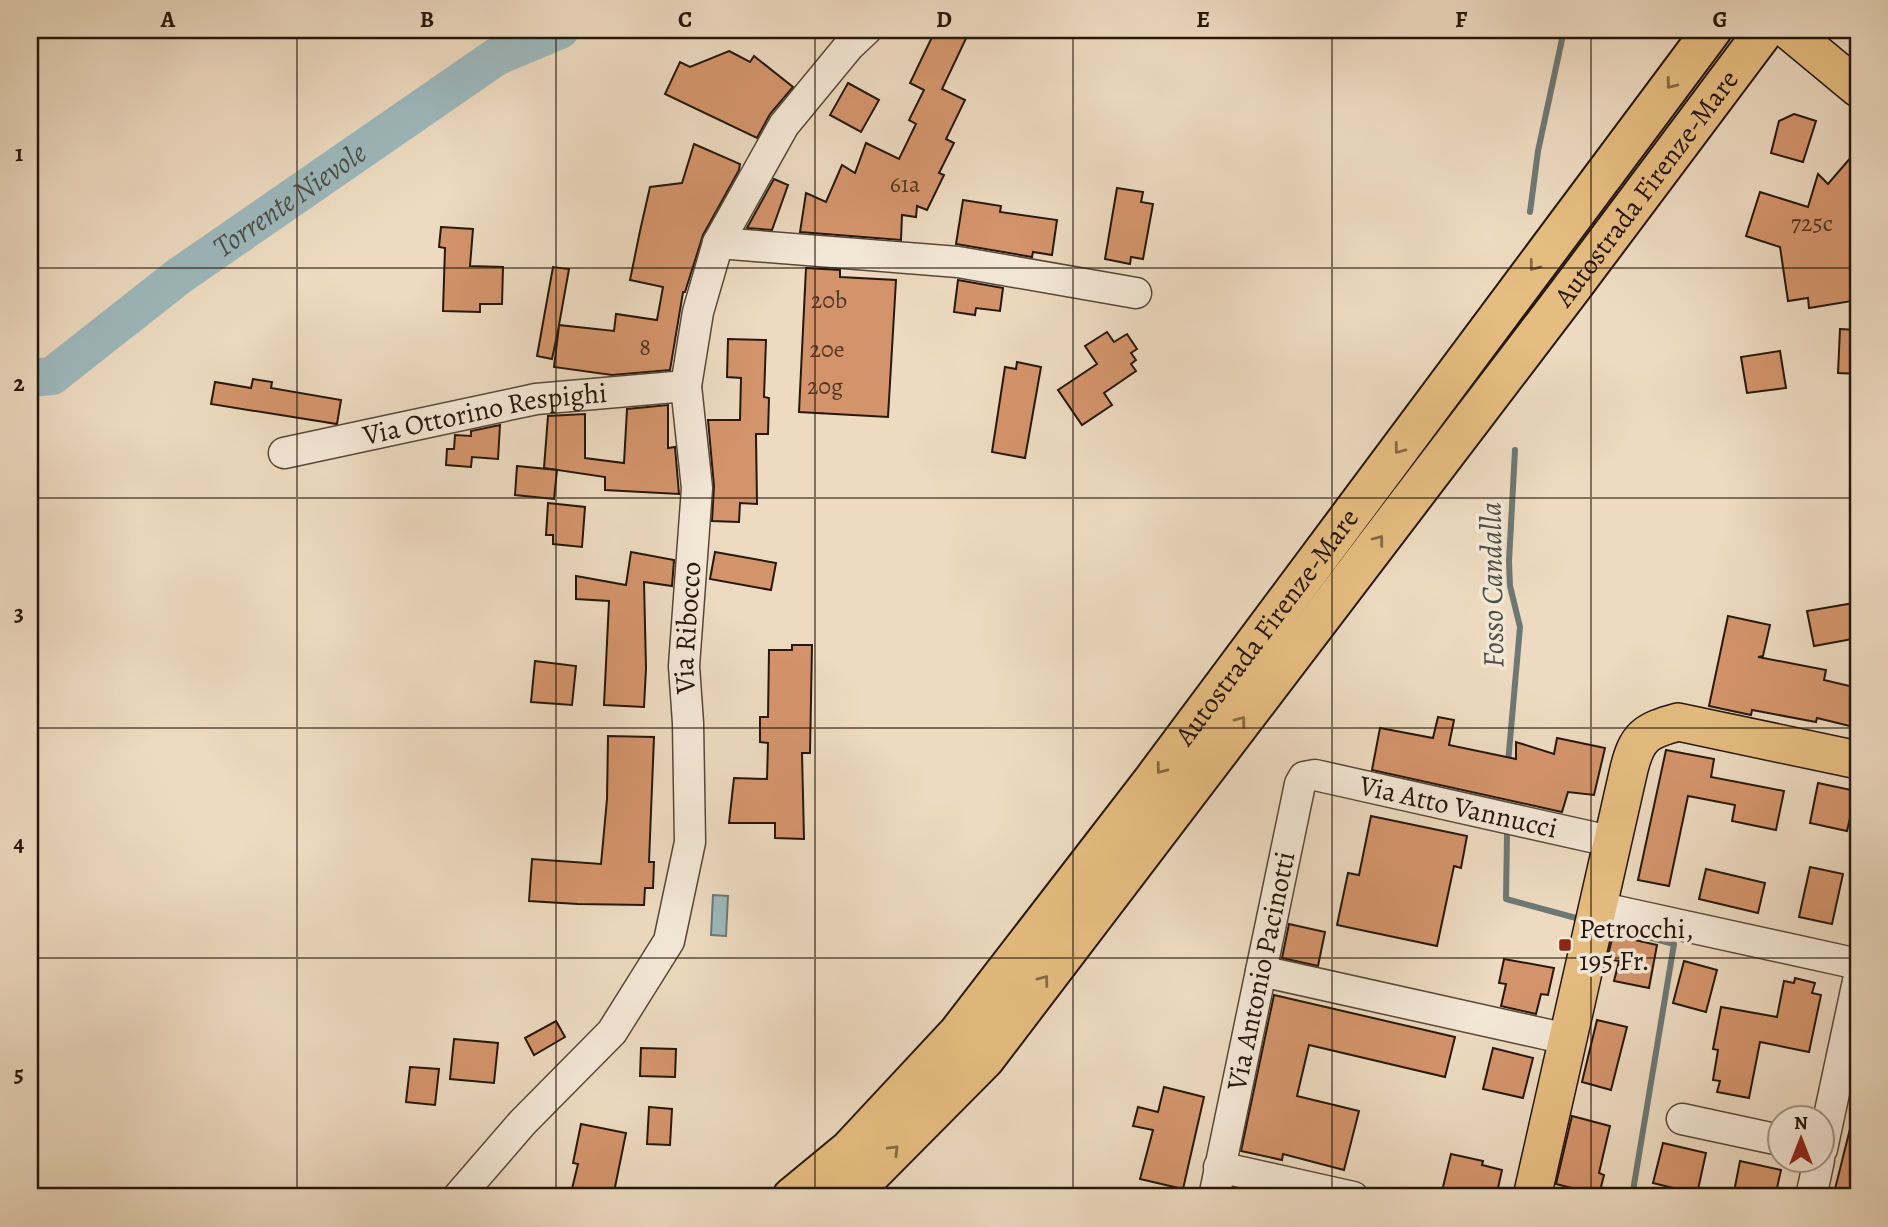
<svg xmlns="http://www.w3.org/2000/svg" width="1888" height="1227" viewBox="0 0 1888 1227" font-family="Alegreya,serif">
  <rect width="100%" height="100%" fill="#eddac0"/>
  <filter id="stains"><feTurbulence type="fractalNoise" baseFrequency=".00286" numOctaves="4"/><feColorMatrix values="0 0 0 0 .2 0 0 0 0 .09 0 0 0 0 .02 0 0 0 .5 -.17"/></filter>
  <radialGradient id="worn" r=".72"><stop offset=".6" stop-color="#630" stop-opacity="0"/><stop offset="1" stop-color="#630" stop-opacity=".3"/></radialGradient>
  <!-- water -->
  <polygon fill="#9db8bc" stroke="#6d7874" stroke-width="2" points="713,895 728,896 726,936 711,935"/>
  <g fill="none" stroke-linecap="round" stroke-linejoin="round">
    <!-- stream -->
    <g stroke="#6d7874" stroke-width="6">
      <polyline points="1530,212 1538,151 1564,30"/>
      <polyline points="1508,763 1520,627 1510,586 1509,561 1515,450"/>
      <polyline points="1507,834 1506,899 1576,918"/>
      <polyline points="1613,928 1674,944 1632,1197"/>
    </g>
    <!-- river -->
    <path stroke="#9db8bc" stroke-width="38" id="s1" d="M30,378L52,376L179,276L496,57L560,30"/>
  </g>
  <!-- building -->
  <g fill="#d4946b" stroke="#261709" stroke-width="2">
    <polygon points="943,30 970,30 942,89 965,100 946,139 954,143 939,173 944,175 927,210 917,206 916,217 902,215 901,240 800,232 806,193 826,202 842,165 855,173 866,143 899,159 916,124 909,120 924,90 910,83 933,35 939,37"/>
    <polygon points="729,51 750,62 754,56 793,87 770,114 757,138 665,94 680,62 690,67"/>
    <polygon points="848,83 879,100 861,132 830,115"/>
    <polygon points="1794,114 1816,121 1803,162 1771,153 1779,121"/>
    <polygon points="694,144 740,164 739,170 703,235 685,292 683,292 670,370 612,375 554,367 559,326 552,359 537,356 553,267 569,269 559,325 614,331 616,314 657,320 663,287 630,280 640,231 650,187 682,183"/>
    <polygon points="1858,149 1858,300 1809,308 1808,298 1788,301 1780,247 1746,236 1760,192 1808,207 1818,174 1828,184"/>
    <polygon points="774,179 788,185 772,230 747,228"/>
    <polygon points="1117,188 1143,192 1141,202 1153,204 1143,259 1131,257 1130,264 1105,259"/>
    <polygon points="963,200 1001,206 1000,212 1057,220 1052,255 1033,252 1032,257 956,244"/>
    <polygon points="441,227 473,229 470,266 503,267 502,304 480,304 480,312 443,311 445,248 439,247"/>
    <polygon points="806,268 840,270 840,277 896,280 888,417 799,412"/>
    <polygon points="958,280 1003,288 1000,311 976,308 975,315 954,312"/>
    <polygon points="1840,329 1858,330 1858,374 1838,373"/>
    <polygon points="1107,332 1114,342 1127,334 1137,349 1131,353 1136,360 1131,364 1136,371 1104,393 1112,405 1082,425 1058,390 1097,364 1085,346"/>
    <polygon points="728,339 766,340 764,397 769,398 768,434 756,434 757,504 740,503 739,522 712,521 714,486 708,420 740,420 741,378 727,377"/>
    <polygon points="1780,351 1786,388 1747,393 1741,357"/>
    <polygon points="1017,362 1041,367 1025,458 992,452 1005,367 1016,369"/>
    <polygon points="253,379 272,382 271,388 341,400 337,424 211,404 215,382 251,388"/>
    <polygon points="668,405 668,448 675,447 679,494 605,490 605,477 544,468 548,416 585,414 585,458 624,463 627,409"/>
    <polygon points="500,425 498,459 472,457 471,467 446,465 447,449 454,449 455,435 471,436 471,431"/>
    <polygon points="517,466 557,470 554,499 515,495"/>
    <polygon points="548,503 585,507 582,547 553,544 553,535 546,535"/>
    <polygon points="631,552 674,560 672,586 644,582 646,668 644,707 604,705 609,601 576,599 576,576 626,585"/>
    <polygon points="715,552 776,563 771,590 710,579"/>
    <polygon points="1854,603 1858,638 1814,646 1807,611"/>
    <polygon points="1728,616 1770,625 1763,656 1758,657 1826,670 1824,680 1858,688 1858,728 1817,718 1816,722 1752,710 1751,715 1709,706"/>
    <polygon points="792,645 812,645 810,753 802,753 804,839 775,838 775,823 729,823 734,778 767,779 768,743 760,742 760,717 768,717 769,650 792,650"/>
    <polygon points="535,661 576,666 572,705 531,702"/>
    <polygon points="1438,717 1454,720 1449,745 1516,759 1516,742 1554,754 1557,738 1605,748 1594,795 1568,792 1562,812 1372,770 1380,728 1433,738"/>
    <polygon points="608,736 654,737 649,862 654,862 653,888 645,888 644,905 578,904 529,901 532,859 601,864 607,799"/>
    <polygon points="1666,750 1714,759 1711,777 1784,791 1776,830 1732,821 1735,805 1688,796 1669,886 1638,880"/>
    <polygon points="1818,783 1856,791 1847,831 1810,823"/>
    <polygon points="1371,816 1467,836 1461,868 1454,866 1437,946 1337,925 1348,873 1359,875"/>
    <polygon points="1810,867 1843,874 1832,924 1799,917"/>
    <polygon points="1706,869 1765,883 1758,913 1699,899"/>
    <polygon points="1289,924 1325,932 1318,966 1282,958"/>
    <polygon points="1613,935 1657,945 1649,988 1614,981 1619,961 1607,959"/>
    <polygon points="1504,959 1554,968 1548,995 1541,994 1536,1014 1501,1006 1506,984 1499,983"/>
    <polygon points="1684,961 1717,970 1706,1012 1673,1003"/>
    <polygon points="1795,978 1815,983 1812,993 1821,995 1809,1052 1760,1042 1749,1098 1717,1092 1720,1081 1713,1080 1718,1050 1713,1049 1721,1007 1777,1017 1784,981 1794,983"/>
    <polygon points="1274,995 1455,1037 1445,1077 1309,1045 1297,1096 1359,1111 1344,1170 1283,1154 1282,1160 1241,1151"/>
    <polygon points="1597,1020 1627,1027 1611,1090 1582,1082"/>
    <polygon points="556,1021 565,1037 534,1055 525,1038"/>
    <polygon points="454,1039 498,1043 494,1083 450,1079"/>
    <polygon points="641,1048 676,1049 675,1077 640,1076"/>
    <polygon points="1493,1048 1533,1058 1523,1098 1483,1089"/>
    <polygon points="410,1067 439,1069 435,1105 406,1102"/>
    <polygon points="1164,1087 1204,1097 1183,1189 1140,1179 1153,1130 1133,1126 1138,1107 1158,1112"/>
    <polygon points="649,1107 672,1109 670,1145 647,1144"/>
    <polygon points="1572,1116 1610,1126 1599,1173 1604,1175 1599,1195 1556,1184"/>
    <polygon points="1852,1121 1858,1122 1858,1195 1835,1189"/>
    <polygon points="581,1124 626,1133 613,1197 570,1197 578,1164 573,1163"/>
    <polygon points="1663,1143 1706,1153 1697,1194 1653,1183"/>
    <polygon points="1451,1154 1483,1161 1482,1165 1502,1170 1496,1197 1466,1197 1442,1191"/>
    <polygon points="1740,1161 1781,1170 1775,1197 1733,1197"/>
  </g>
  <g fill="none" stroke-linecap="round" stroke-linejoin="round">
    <!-- minor casing -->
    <g stroke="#584837" stroke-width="33">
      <g id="minor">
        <polyline points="718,243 958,262 1136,293"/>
        <path id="s2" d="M284,453L536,399L686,386"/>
        <polyline points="1598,907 1858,964"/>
        <polyline points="1261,971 1567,1039"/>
        <polyline points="1682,1119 1780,1140"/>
        <polyline points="1822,1149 1858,981"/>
        <polyline points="1219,1167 1353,1197"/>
        <path id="s3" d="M458,1197L523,1122L612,1032L669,941L690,842L688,723L684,666L697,488L686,386L698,312L718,243L784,125L849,46L866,30"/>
        <path id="s4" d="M1214,1197L1300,784L1304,777L1315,775L1614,842"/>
        <polyline points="1811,1197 1819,1160"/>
      </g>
    </g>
    <!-- major casing -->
    <g stroke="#261709" stroke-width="40">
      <g id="major">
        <polyline points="1788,30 1858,88"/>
        <path d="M1532,1197L1629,769C1637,737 1645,731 1678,722L1858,760"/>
      </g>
    </g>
    <!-- highway casing -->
    <g stroke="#261709" stroke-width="42">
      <g id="highway">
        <path id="s5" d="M792,1197L849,1150L958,1033L1153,780L1712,30"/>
        <path id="s6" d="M845,1197L868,1177L985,1059L1571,289L1765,30"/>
      </g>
    </g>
    <!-- minor -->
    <use href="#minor" stroke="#f3e7d6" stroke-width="30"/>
    <!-- major -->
    <use href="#major" stroke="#e6bd80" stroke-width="37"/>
    <!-- highway -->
    <use href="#highway" stroke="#e6bd80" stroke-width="38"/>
  </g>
  <!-- one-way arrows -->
  <defs><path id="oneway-chevron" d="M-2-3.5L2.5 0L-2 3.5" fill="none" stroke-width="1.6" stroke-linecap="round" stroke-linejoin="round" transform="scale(1.75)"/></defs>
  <g stroke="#866a44">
    <use href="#oneway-chevron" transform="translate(1671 84) rotate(127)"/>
    <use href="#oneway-chevron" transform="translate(1534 266) rotate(127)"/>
    <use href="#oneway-chevron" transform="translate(1399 449) rotate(127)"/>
    <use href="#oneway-chevron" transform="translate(1379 540) rotate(-53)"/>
    <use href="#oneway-chevron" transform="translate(1241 721) rotate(-53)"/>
    <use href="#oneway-chevron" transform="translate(1161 769) rotate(127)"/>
    <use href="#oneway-chevron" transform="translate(1044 980) rotate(-53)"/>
    <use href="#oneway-chevron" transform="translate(894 1150) rotate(-45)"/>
  </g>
  <!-- grid -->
  <path fill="none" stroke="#261709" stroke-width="2" stroke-opacity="0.55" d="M297,30V1197M556,30V1197M815,30V1197M1073,30V1197M1332,30V1197M1591,30V1197M30,268H1858M30,498H1858M30,728H1858M30,958H1858"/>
  <!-- markers -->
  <rect fill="#8f2418" stroke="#f3e7d6" stroke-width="2.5" x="1558" y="938" width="14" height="14" rx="3.5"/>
  <g text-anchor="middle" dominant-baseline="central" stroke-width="7" stroke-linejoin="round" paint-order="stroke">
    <!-- number labels -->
    <g font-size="24" fill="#523622">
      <text x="905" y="184">61a</text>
      <text x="1812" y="223">725c</text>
      <text x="829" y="300">20b</text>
      <text x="645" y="347">8</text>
      <text x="827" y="349">20e</text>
      <text x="825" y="386">20g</text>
    </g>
    <!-- street labels -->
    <g font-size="28" fill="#261709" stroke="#f3e7d6">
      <text stroke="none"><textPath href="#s6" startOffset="1290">Autostrada Firenze-Mare</textPath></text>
      <text stroke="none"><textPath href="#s2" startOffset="205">Via Ottorino Respighi</textPath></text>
      <text stroke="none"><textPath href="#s3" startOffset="649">Via Ribocco</textPath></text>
      <text stroke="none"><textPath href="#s5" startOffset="744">Autostrada Firenze-Mare</textPath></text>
      <text stroke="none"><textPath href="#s4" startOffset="588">Via Atto Vannucci</textPath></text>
      <text stroke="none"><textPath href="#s4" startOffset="231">Via Antonio Pacinotti</textPath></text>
    </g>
    <!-- poi labels -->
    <g font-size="28" fill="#261709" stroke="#f3e7d6" text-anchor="start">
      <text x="1579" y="929">Petrocchi,<tspan x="1579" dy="32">195 Fr.</tspan></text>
    </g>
    <!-- water labels -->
    <g font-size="30" font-style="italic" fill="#504f48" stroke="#f3e7d6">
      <text stroke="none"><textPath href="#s1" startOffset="318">Torrente Nievole</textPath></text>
      <text transform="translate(1492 585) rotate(-91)">Fosso Candalla</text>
    </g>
  </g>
  <!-- margin -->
  <rect width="1888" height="1227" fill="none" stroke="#eddac0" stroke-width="77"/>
  <!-- north arrow -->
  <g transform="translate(1801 1139)"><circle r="33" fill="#f3e7d6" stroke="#a19484" stroke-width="2"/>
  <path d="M0-5L12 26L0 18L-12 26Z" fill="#8f2418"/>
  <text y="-10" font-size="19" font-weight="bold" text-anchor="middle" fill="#261709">N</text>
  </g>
  <rect x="38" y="38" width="1812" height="1150" fill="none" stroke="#261709" stroke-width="2.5"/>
  <g font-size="23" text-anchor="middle" font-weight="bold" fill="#261709">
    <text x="168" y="27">A</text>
    <text x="427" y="27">B</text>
    <text x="685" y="27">C</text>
    <text x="944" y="27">D</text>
    <text x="1203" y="27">E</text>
    <text x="1461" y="27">F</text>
    <text x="1720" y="27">G</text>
    <text x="19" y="161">1</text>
    <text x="19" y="391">2</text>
    <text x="19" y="621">3</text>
    <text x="19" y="851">4</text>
    <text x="19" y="1081">5</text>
  </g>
  <rect width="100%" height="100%" filter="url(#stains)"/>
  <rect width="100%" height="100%" fill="url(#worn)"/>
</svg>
